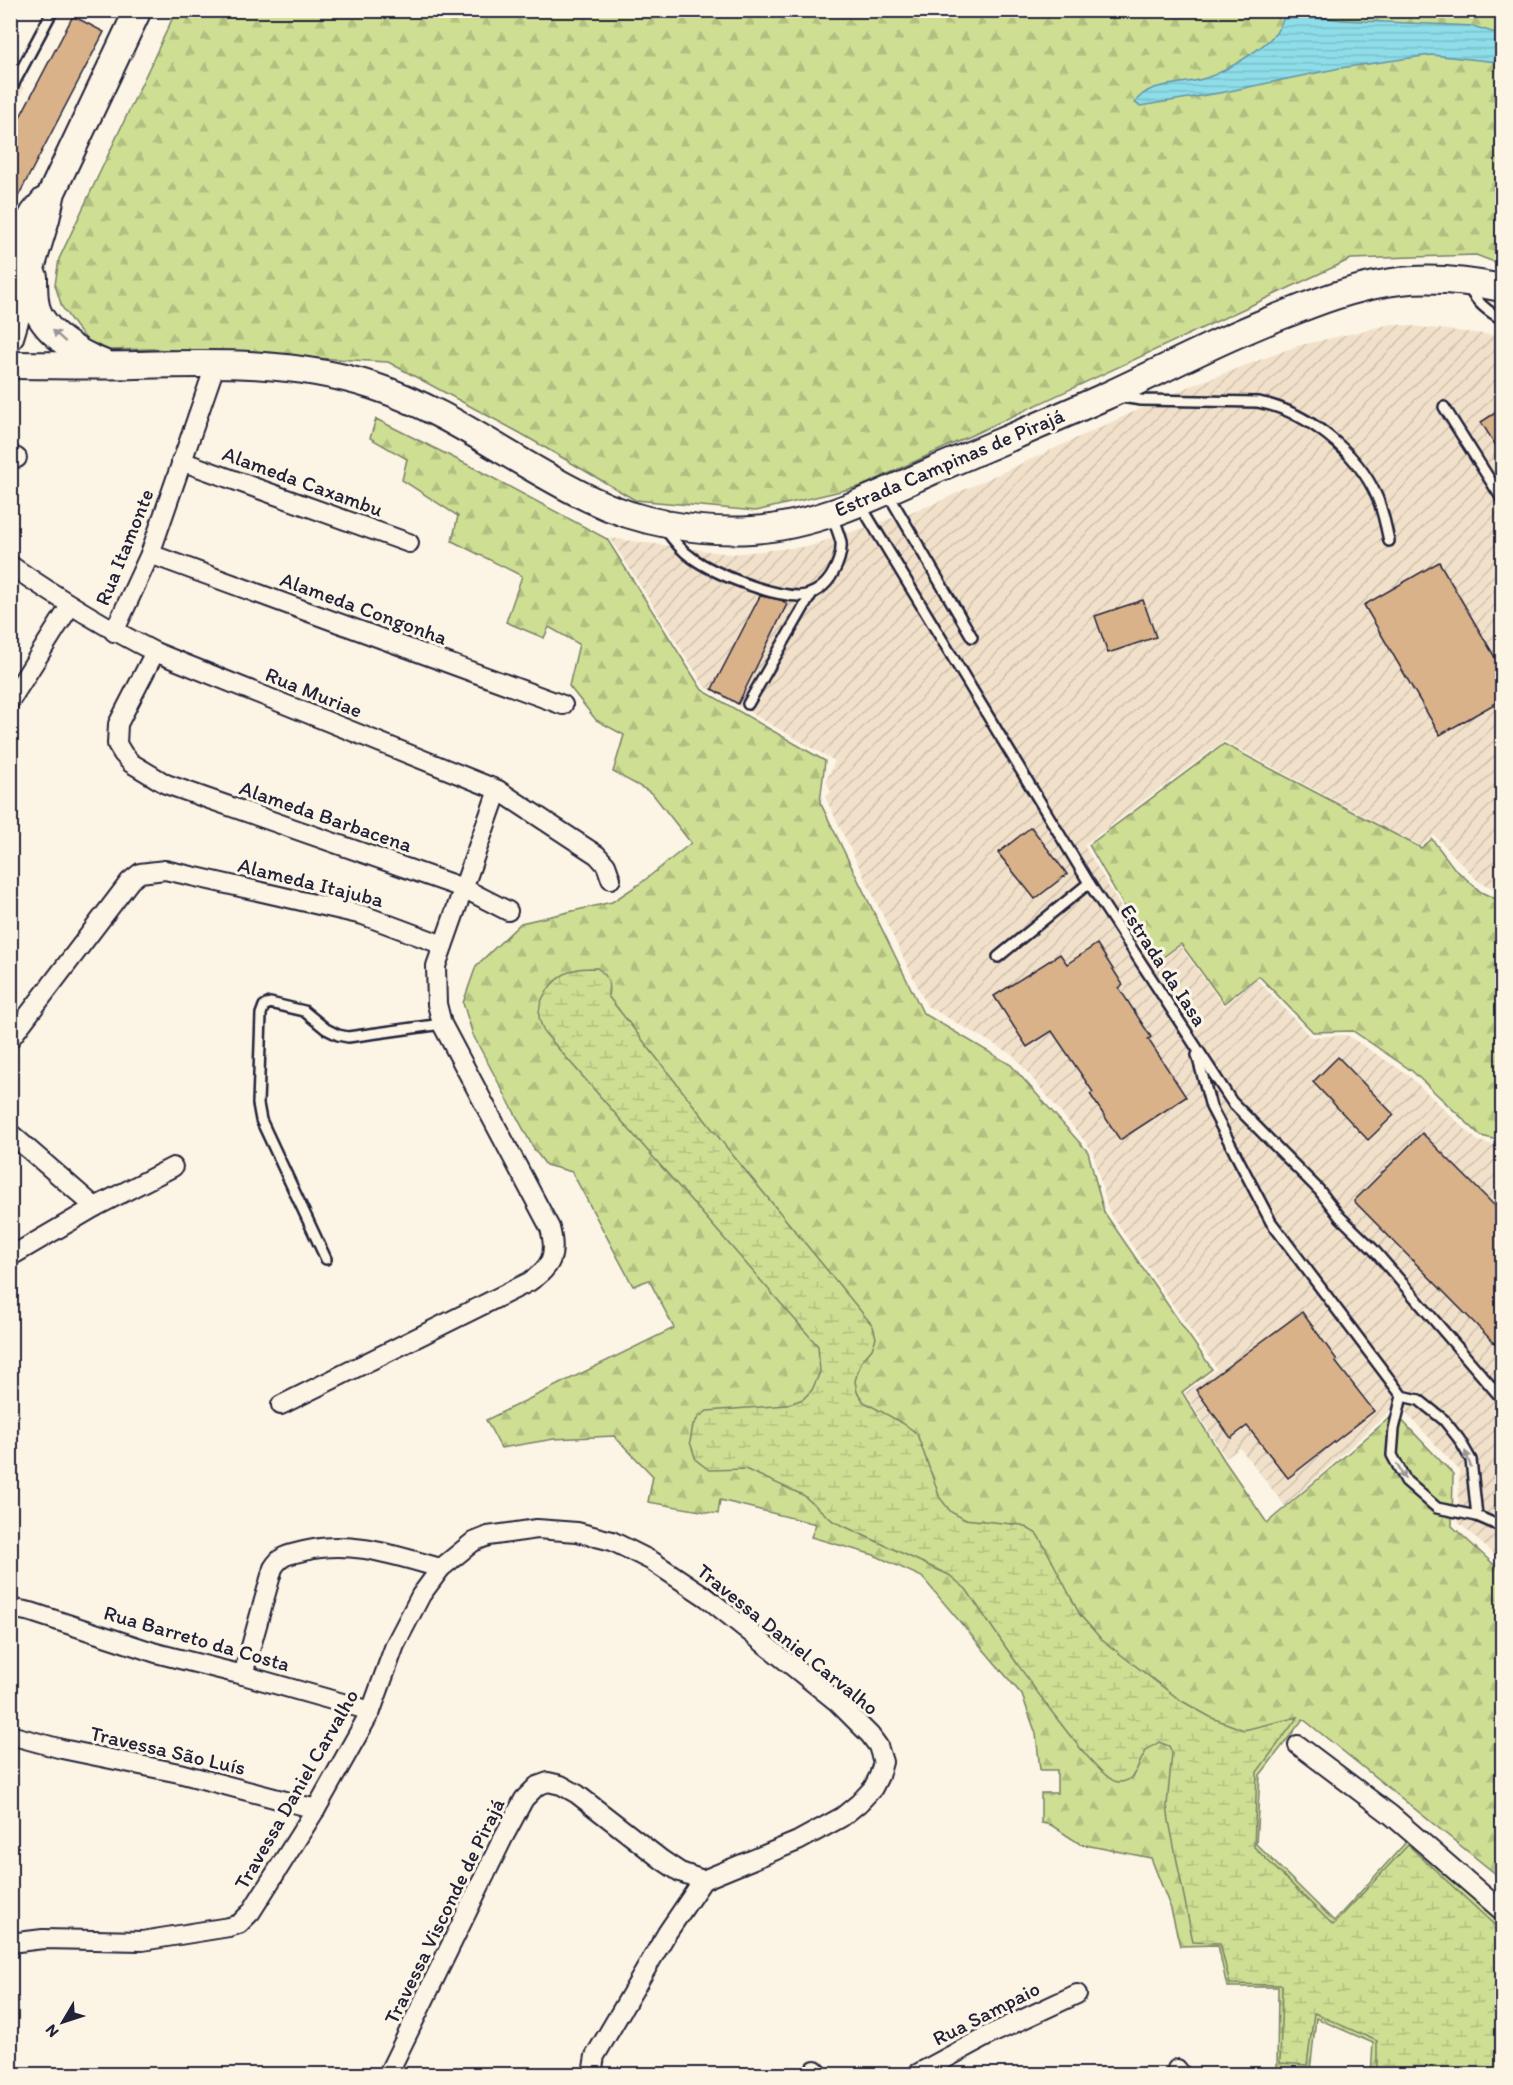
<svg xmlns="http://www.w3.org/2000/svg" width="1513" height="2085" viewBox="0 0 1513 2085" font-family="Itim,sans-serif">
  <defs>
    <pattern id="industrial-furrows" width="10" height="10" patternUnits="userSpaceOnUse" patternTransform="scale(1.5)"><rect width="10" height="10" fill="#f2e1ca"/><path d="M-1 1l2-2M0 10L10 0M9 11l2-2" fill="none" stroke="#cfc1ae"/></pattern>
    <pattern id="forest-firs" width="22" height="20" patternUnits="userSpaceOnUse" patternTransform="scale(1.5)"><rect width="22" height="20" fill="#cedf93"/><path d="M5 1l3.5 6h-7zM16 11l3.5 6h-7z" fill="#b1bf80"/></pattern>
    <pattern id="wetland-marsh" width="20" height="14" patternUnits="userSpaceOnUse" patternTransform="scale(1.5)"><rect width="20" height="14" fill="#cedf93"/><path d="M1 5h8M5 5V1M11 12h8M15 12V8" fill="none" stroke="#b1bf80"/></pattern>
    <pattern id="water-rules" width="6" height="5" patternUnits="userSpaceOnUse" patternTransform="scale(1.5)"><rect width="6" height="5" fill="#8edee9"/><path d="M0 2.5h6" fill="none" stroke="#7abec9"/></pattern>
  </defs>
  <rect width="100%" height="100%" fill="#fcf5e5"/>
  <filter id="ink" filterUnits="userSpaceOnUse"><feTurbulence type="fractalNoise" baseFrequency=".0167" numOctaves="2"/><feDisplacementMap in="SourceGraphic" scale="12" xChannelSelector="R" yChannelSelector="G"/><feConvolveMatrix kernelMatrix="1 2 1 2 8 2 1 2 1" color-interpolation-filters="sRGB"/></filter>
  <g filter="url(#ink)">
    <!-- industrial -->
    <g fill="url(#industrial-furrows)">
      <polygon points="11,81 24,88 11,112"/>
      <polygon points="1392,324 1502,336 1502,893 1478,881 1434,835 1420,846 1224,741 1084,845 1155,964 1180,946 1224,1006 1257,979 1311,1037 1347,1035 1407,1074 1478,1141 1502,1147 1502,1562 1458,1522 1459,1470 1398,1404 1285,1506 1240,1448 1226,1458 1185,1393 1217,1369 1109,1212 1092,1150 1013,1055 927,1006 825,797 831,792 826,781 835,761 705,687 610,538 730,554 810,546 931,505 1190,386 1297,346"/>
    </g>
    <!-- forest -->
    <g fill="url(#forest-firs)" stroke="#788067" stroke-width="1.5">
      <polygon points="176,11 1502,11 1502,265 1476,255 1351,259 862,486 756,511 635,500 520,433 388,362 151,349 109,350 87,340 75,326 62,307 55,285 59,259"/>
      <polygon points="376,419 478,470 607,539 702,690 825,761 820,802 923,1013 1011,1065 1088,1152 1104,1212 1212,1369 1182,1392 1224,1460 1267,1523 1395,1413 1453,1474 1452,1526 1502,1572 1502,1879 1303,1719 1260,1775 1256,1844 1334,1921 1408,1840 1502,1923 1502,2074 1371,2074 1373,2043 1316,2018 1310,2071 1277,2068 1278,1987 1227,1987 1218,1945 1180,1946 1171,1909 1151,1858 1080,1844 1051,1825 1041,1823 1041,1793 1057,1793 1057,1770 1040,1770 1036,1734 1022,1695 922,1577 874,1555 811,1537 816,1524 720,1500 718,1514 648,1502 653,1476 614,1436 554,1439 501,1448 486,1420 674,1328 649,1280 633,1286 572,1172 546,1165 534,1149 473,1035 463,1003 476,966 521,923 612,902 641,883 691,843 652,793 613,772 624,735 596,720 569,686 579,644 549,627 544,638 506,622 522,576 452,541 458,516 402,480 407,459 370,438"/>
      <polygon points="1224,744 1421,848 1432,839 1454,868 1481,892 1502,902 1502,1141 1481,1136 1412,1071 1353,1031 1313,1032 1259,976 1224,1003 1181,944 1156,962 1089,845"/>
    </g>
    <!-- wetland -->
    <path fill="url(#wetland-marsh)" stroke="#788067" stroke-width="1.5" d="M597,968C609,976 610,983 608,996L731,1153L873,1326L876,1338L872,1349L862,1361L858,1371L855,1381L857,1392L864,1402L906,1425L917,1434L940,1498L951,1512L964,1519L1022,1525L1037,1534L1046,1549L1080,1615L1102,1640L1180,1700L1212,1718L1244,1730L1298,1717L1257,1772L1254,1847L1333,1925L1408,1845L1502,1932V2007L1501,2009L1502,2011V2074H1377V2041L1314,2013L1307,2065L1280,2063L1282,1985L1230,1984L1220,1943L1193,1942L1169,1821L1167,1805L1172,1753L1169,1746L1159,1742C1155,1745 1150,1747 1147,1750C1138,1760 1137,1783 1118,1782C1093,1781 986,1618 966,1589L949,1575L833,1521L803,1495L745,1469L709,1470L696,1460L690,1442L693,1425L699,1417L707,1411L787,1405L803,1399L812,1390L820,1372L818,1346L544,1032C542,1026 538,1019 539,1013C540,993 558,973 578,969C584,968 591,968 597,968Z"/>
    <!-- water -->
    <path fill="url(#water-rules)" stroke="#6393a3" stroke-width="1.5" d="M1294,13L1342,20L1473,26L1502,35V65L1498,62L1431,55L1340,68L1225,92L1140,106L1135,103C1148,80 1184,86 1206,78C1227,71 1262,49 1276,33C1279,28 1282,22 1285,16Z"/>
    <!-- building -->
    <g fill="#d9b28a" stroke="#22223b" stroke-width="1.5">
      <polygon points="73,16 104,32 10,212 10,136"/>
      <polygon points="1503,408 1503,457 1481,422"/>
      <polygon points="1439,562 1503,671 1503,699 1440,735 1364,605"/>
      <polygon points="760,596 781,600 787,604 738,704 712,689"/>
      <polygon points="1143,600 1156,637 1108,653 1095,616"/>
      <polygon points="1031,827 1067,874 1035,899 998,853"/>
      <polygon points="1097,944 1123,985 1119,988 1151,1037 1148,1039 1186,1097 1120,1140 1090,1094 1093,1092 1052,1031 1027,1047 994,996 1060,954 1067,964"/>
      <polygon points="1338,1057 1394,1115 1368,1140 1313,1082"/>
      <polygon points="1422,1133 1503,1214 1503,1352 1354,1201"/>
      <polygon points="1302,1312 1337,1360 1335,1361 1374,1411 1288,1478 1247,1426 1231,1438 1196,1390"/>
    </g>
    <g fill="none" stroke-linecap="round" stroke-linejoin="round">
      <!-- lane casing -->
      <g stroke="#22223b" stroke-width="14">
        <g id="lane">
          <polyline points="10,91 53,10"/>
          <path d="M1468,286C1476,302 1487,311 1502,319"/>
          <path d="M1121,397L1141,400L1258,402C1306,411 1357,451 1377,497C1383,511 1386,526 1389,541"/>
          <polyline points="1444,407 1502,499"/>
          <polyline points="887,492 972,637"/>
          <polyline points="860,504 1089,883 1232,1102 1319,1190 1340,1217 1373,1249 1502,1399"/>
          <path d="M666,530C673,540 681,550 691,557C714,574 771,596 800,596C814,595 826,586 833,573C838,564 842,554 841,542C839,534 835,524 832,516"/>
          <polyline points="748,704 812,593"/>
          <polyline points="998,957 1089,883"/>
          <polyline points="1197,1055 1211,1107 1271,1222 1402,1396 1419,1400 1444,1420 1459,1439 1471,1460 1477,1516"/>
          <polyline points="326,1259 261,1120 258,1104 261,1014 264,1006 270,1003 304,1011 326,1029 338,1035 348,1037 442,1024"/>
          <polyline points="1402,1396 1394,1429 1392,1455 1406,1481 1437,1508 1477,1516 1502,1527"/>
        </g>
      </g>
      <!-- street casing -->
      <g stroke="#22223b" stroke-width="22">
        <g id="street">
          <polyline points="10,454 17,458"/>
          <polyline points="181,461 409,543"/>
          <polyline points="150,554 563,705"/>
          <path d="M10,565C58,598 103,626 155,652L498,790L597,855L606,865L611,879"/>
          <polyline points="114,632 150,554 216,363"/>
          <polyline points="155,652 118,724 117,744 123,754 131,763 166,784 463,888 508,911"/>
          <polyline points="10,701 70,606"/>
          <polyline points="10,1039 130,881 140,873 165,870 363,915 443,945"/>
          <polyline points="10,1133 95,1207"/>
          <polyline points="10,1254 13,1255 95,1207 173,1167"/>
          <path d="M281,1405L529,1282C552,1267 557,1255 550,1228L442,1024L437,1004L436,966L498,790"/>
          <polyline points="10,1608 31,1612 156,1653 243,1675 371,1711"/>
          <path d="M243,1675L273,1568C282,1554 289,1555 304,1551C351,1539 396,1556 441,1568"/>
          <polyline points="10,1735 62,1749 179,1773 316,1809"/>
          <polyline points="1298,1745 1391,1815 1502,1911"/>
          <polyline points="10,1943 43,1939 142,1941 229,1927 239,1924 251,1912 316,1809 371,1711 395,1645 421,1595 441,1568 473,1542 488,1536 537,1529 577,1532 612,1541 652,1561 706,1597 837,1702 870,1735 878,1746 883,1762 879,1776 873,1788 859,1803 842,1817 798,1841 703,1880 667,1933 595,2056 592,2074"/>
          <polyline points="1177,2069 1181,2074"/>
          <polyline points="815,2070 819,2074"/>
          <polyline points="388,2074 503,1838 524,1799 537,1786 548,1782 561,1785 577,1794 662,1860 680,1872 703,1880"/>
          <polyline points="917,2074 989,2035 1077,1994"/>
        </g>
      </g>
      <!-- secondary casing -->
      <g stroke="#22223b" stroke-width="30">
        <g id="secondary">
          <polyline points="10,254 34,213 44,201"/>
          <path d="M34,277C34,287 34,297 36,306C42,331 80,355 103,363"/>
          <polyline points="10,337 46,219 52,192 138,10"/>
          <path d="M10,365C53,365 95,366 137,365C217,363 296,361 373,386C451,411 516,464 590,499C639,523 698,533 752,530C816,526 874,497 932,471C990,446 1048,422 1106,396C1169,367 1229,335 1294,311C1328,297 1364,285 1400,281C1435,277 1469,281 1502,288"/>
        </g>
      </g>
      <!-- lane -->
      <use href="#lane" stroke="#fcf5e5" stroke-width="9"/>
      <!-- street -->
      <use href="#street" stroke="#fcf5e5" stroke-width="18"/>
      <!-- secondary -->
      <use href="#secondary" stroke="#fcf5e5" stroke-width="26"/>
    </g>
    <!-- one-way arrows -->
    <defs><path id="oneway-solid" d="M-6-.8H1V-3.2L6.5 0L1 3.2V.8H-6Z" transform="scale(1.5)"/></defs>
    <g fill="#9a9698">
      <use href="#oneway-solid" transform="translate(59 336) rotate(-138)"/>
      <use href="#oneway-solid" transform="translate(1468 1459) rotate(-110)"/>
      <use href="#oneway-solid" transform="translate(1401 1472) rotate(62)"/>
    </g>
  </g>
  <g text-anchor="middle" dominant-baseline="central" stroke-width="6" stroke-linejoin="round" paint-order="stroke">
    <!-- street labels -->
    <g font-size="21" fill="#22223b" stroke="#fcf5e5">
      <text transform="translate(949 462) rotate(-23)">Estrada Campinas de Pirajá</text>
      <text transform="translate(303 481) rotate(20)">Alameda Caxambu</text>
      <text transform="translate(124 547) rotate(-68)">Rua Itamonte</text>
      <text transform="translate(364 608) rotate(20)">Alameda Congonha</text>
      <text transform="translate(314 692) rotate(22)">Rua Muriae</text>
      <text transform="translate(326 816) rotate(19)">Alameda Barbacena</text>
      <text transform="translate(311 882) rotate(14)">Alameda Itajuba</text>
      <text transform="translate(1164 965) rotate(57)">Estrada da Iasa</text>
      <text transform="translate(197 1638) rotate(16)">Rua Barreto da Costa</text>
      <text transform="translate(788 1639) rotate(39)">Travessa Daniel Carvalho</text>
      <text transform="translate(168 1750) rotate(13)">Travessa São Luís</text>
      <text transform="translate(296 1789) rotate(-60)">Travessa Daniel Carvalho</text>
      <text transform="translate(444 1911) rotate(-64)">Travessa Visconde de Pirajá</text>
      <text transform="translate(986 2013) rotate(-27)">Rua Sampaio</text>
    </g>
  </g>
  <!-- margin -->
  <rect width="1513" height="2085" fill="none" stroke="#fcf5e5" stroke-width="36"/>
  <rect x="18" y="18" width="1477" height="2049" fill="none" stroke="#22223b" stroke-width="2" filter="url(#ink)"/>
  <!-- north arrow -->
  <g transform="translate(63 2022) rotate(231)" stroke="#fcf5e5" stroke-width="4.5" paint-order="stroke">
  <path d="M0-4.5L10 22L0 15L-10 22Z" fill="#22223b"/>
  <text y="-9" font-size="16" font-weight="bold" text-anchor="middle" fill="#22223b">N</text>
  </g>
</svg>
